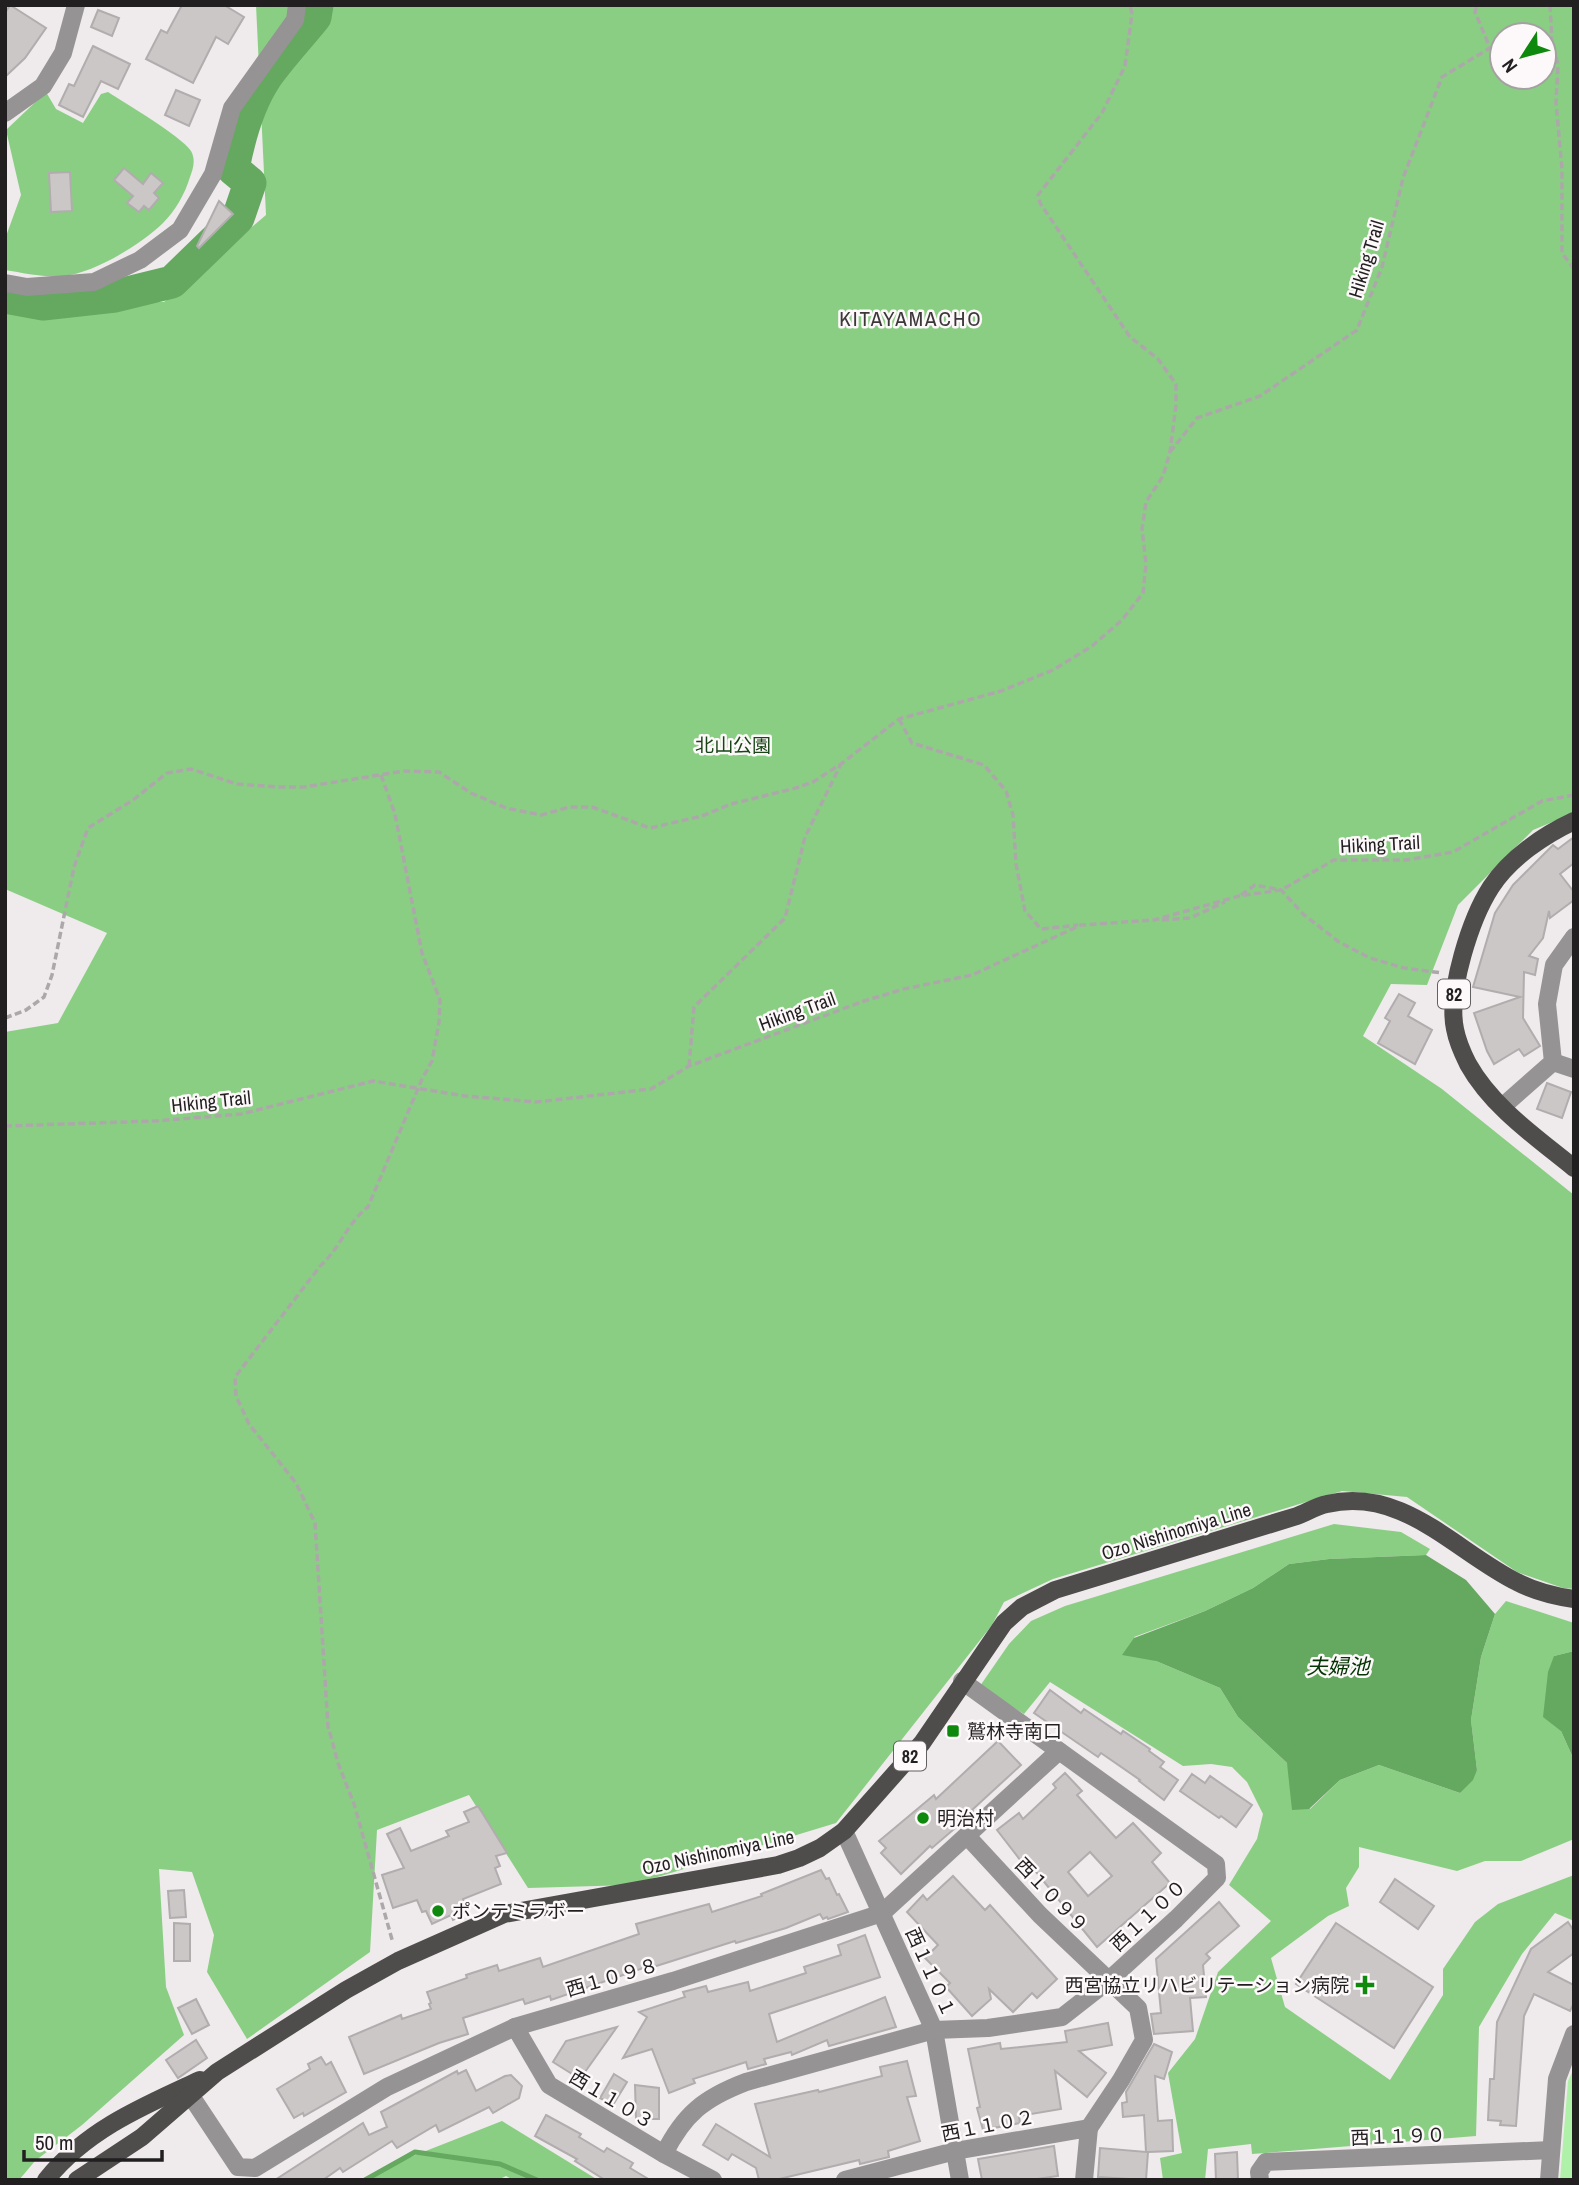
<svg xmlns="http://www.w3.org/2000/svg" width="1579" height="2185" viewBox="0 0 1579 2185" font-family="'Archivo Narrow','Noto Sans JP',sans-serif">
  <rect width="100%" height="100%" fill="#efeaeb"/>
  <!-- green -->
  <polygon fill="#b0f1aa" points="1574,2068 1574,2180 1560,2180 1568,2081"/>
  <!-- forest -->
  <g fill="#8ace84" fill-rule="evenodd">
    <path d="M256,5H1574V813L1533,830L1458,905L1427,985L1391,984L1363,1036L1442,1089L1574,1195V1589L1563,1588L1517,1572L1407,1497L1342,1491L1053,1579L1004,1602L992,1625L836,1823L631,1885L528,1888L469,1795L377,1830L370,1952L247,2039L207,1972L214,1935L192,1872L159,1869L166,1987L184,2035L82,2125L35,2161L19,2180H5V1032L58,1023L107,933L5,889V298L44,303L164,302L266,215ZM1502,35H1544V77H1502Z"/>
    <path d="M46,92L56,109L83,123L101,94L108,92C126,104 180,135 191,151C196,160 193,169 190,177C185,194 175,211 163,223C142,244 94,273 64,276C45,278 24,273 5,270V239L21,195L6,130Z"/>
    <polygon points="1334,1524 1401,1532 1430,1549 1426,1555 1329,1559 1289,1564 1253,1588 1205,1611 1134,1637 1156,1661 1220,1688 1238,1717 1287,1763 1310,1809 1340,1780 1379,1765 1460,1793 1477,1770 1471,1720 1481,1657 1495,1614 1506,1601 1574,1623 1574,1651 1554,1656 1561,1731 1574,1760 1574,1839 1521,1861 1485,1861 1457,1871 1359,1847 1359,1867 1346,1888 1349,1906 1328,1916 1271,1958 1285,2007 1390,2080 1443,1995 1443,1969 1475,1922 1498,1904 1574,1875 1574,1921 1555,1913 1522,1954 1479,2027 1476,2136 1252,2154 1251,2144 1208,2149 1205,2180 1163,2180 1160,2158 1182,2153 1168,2073 1195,2039 1218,1972 1271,1921 1229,1885 1257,1839 1263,1814 1247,1782 1232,1767 1211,1764 1183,1766 1050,1682 1024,1714 980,1686 1009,1644 1031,1621 1065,1606"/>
    <polygon points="502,2121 598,2180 513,2180 506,2176 498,2180 364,2180 385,2167"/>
  </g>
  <!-- water -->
  <g fill="#65a860">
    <polygon points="1426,1555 1466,1580 1495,1614 1481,1657 1471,1720 1477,1770 1473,1780 1460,1793 1379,1765 1340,1780 1309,1809 1292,1810 1287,1763 1238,1717 1220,1688 1156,1661 1122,1655 1134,1638 1205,1611 1253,1588 1289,1564 1329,1559"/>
    <polygon points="1574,1651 1574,1760 1561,1731 1543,1717 1548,1672 1554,1656"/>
  </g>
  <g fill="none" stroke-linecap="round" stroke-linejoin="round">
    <!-- stream -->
    <polyline stroke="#65a860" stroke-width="5" points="365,2180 415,2152 500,2164 537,2180"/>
    <!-- river -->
    <path stroke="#65a860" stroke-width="33" d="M5,297L43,304L115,296L172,282L238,218L250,183L233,169C239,137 248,104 266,77C281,56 299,37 315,17L317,5"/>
  </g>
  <!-- building -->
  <g fill="#cbc7c7" stroke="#b1acad" stroke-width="2" fill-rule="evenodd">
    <polygon points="10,5 46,28 25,58 5,77 5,13"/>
    <polygon points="182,5 224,5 244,17 228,44 216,37 193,83 146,59 161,30 167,33"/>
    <polygon points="98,10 119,18 112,36 91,27"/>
    <polygon points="93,46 130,64 118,89 101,81 83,117 59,105 69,84 74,86"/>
    <polygon points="176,90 200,100 189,126 165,115"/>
    <polygon points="124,168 143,184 151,173 163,183 154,193 159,198 149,210 144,206 139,212 127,203 133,196 114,180"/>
    <polygon points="70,172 72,211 51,212 49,173"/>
    <polygon points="219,201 233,214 199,248 197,246"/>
    <polygon points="1574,837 1574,863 1560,874 1574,892 1574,900 1550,918 1549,911 1543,938 1529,956 1538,959 1535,975 1524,972 1523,1018 1540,1046 1524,1056 1519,1049 1494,1064 1487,1051 1474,1013 1520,997 1473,987 1495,913 1513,885 1553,845 1558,849"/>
    <polygon points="1399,994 1415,1003 1408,1016 1432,1030 1415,1064 1378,1043 1390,1021 1385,1018"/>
    <polygon points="1547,1083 1571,1092 1562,1118 1537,1109"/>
    <polygon points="1050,1690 1081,1713 1084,1709 1121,1734 1123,1731 1150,1749 1149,1751 1164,1762 1160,1767 1178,1780 1164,1800 1139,1781 1140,1780 1101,1753 1098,1757 1034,1713"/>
    <polygon points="998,1741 1021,1765 972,1810 974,1812 932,1848 930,1846 901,1874 881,1853 886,1848 879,1841 934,1795 936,1799"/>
    <path d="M1065,1773L1082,1791L1077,1795L1116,1838L1133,1823L1161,1853L1152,1862L1170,1883L1097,1947L1028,1862L1024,1865L997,1830L1019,1813L1023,1819L1056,1788L1053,1784ZM1090,1852L1112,1876L1088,1896L1068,1872Z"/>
    <polygon points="1192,1774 1205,1783 1210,1776 1252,1805 1236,1827 1221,1816 1219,1818 1180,1791"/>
    <polygon points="478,1806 507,1853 496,1856 500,1866 495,1868 501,1884 463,1899 468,1913 453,1920 451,1915 432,1924 426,1911 422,1912 417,1900 393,1908 382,1875 404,1868 387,1834 400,1828 411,1851 449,1836 446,1831 469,1822 464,1812"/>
    <polygon points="821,1870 826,1879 829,1878 837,1895 839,1894 848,1912 828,1919 827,1917 823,1919 820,1914 786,1928 736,1943 735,1941 650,1968 649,1966 551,2000 550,1996 525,2004 523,1999 463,2018 468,2034 439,2043 364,2074 349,2037 401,2015 402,2019 431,2009 429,2004 431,2003 427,1992 467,1978 466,1975 497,1965 499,1971 540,1958 543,1967 639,1934 636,1924 709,1904 712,1912 762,1896 761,1894"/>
    <polygon points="953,1876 985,1910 990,1905 1057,1979 1037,1998 1032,1993 1013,2012 989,1989 991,1999 972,2016 946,1987 950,1983 925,1958 938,1945 907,1912 923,1895 927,1900"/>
    <polygon points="1395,1879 1434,1906 1418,1929 1380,1902"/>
    <polygon points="184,1890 186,1917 170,1918 168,1891"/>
    <polygon points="1219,1902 1239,1926 1206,1954 1210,1958 1203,1965 1206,1997 1190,1998 1193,2031 1154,2034 1151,2014 1161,2013 1156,1959"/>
    <polygon points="1568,1922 1574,1931 1574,1953 1548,1972 1574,1985 1574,2003 1570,2011 1534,1994 1524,2016 1516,2126 1500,2125 1501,2121 1488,2120 1490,2079 1494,2079 1497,2022 1531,1949"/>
    <polygon points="174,1923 190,1924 190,1961 174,1961"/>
    <polygon points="1336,1923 1433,1987 1394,2048 1296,1984"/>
    <polygon points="865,1935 880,1977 769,2014 777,2042 885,1997 896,2027 829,2046 827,2040 792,2055 791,2052 764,2059 766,2064 748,2069 746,2062 693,2079 695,2083 669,2093 652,2049 623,2058 647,2017 639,2012 685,1997 683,1992 706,1986 708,1992 748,1982 750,1991 806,1973 804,1967 841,1955 838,1945"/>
    <polygon points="196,1999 209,2025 192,2034 178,2008"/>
    <polygon points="1108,2023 1112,2045 1079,2051 1106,2073 1087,2097 1055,2071 1061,2109 1019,2116 1020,2123 983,2130 977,2108 980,2107 968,2049 1000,2043 1001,2049 1067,2042 1065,2031"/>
    <polygon points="617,2027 580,2079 553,2062 566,2041"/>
    <polygon points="196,2040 207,2058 178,2078 166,2060"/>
    <polygon points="1154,2044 1172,2052 1164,2079 1155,2076 1158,2121 1172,2120 1173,2151 1148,2152 1146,2180 1098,2177 1100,2148 1146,2152 1144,2115 1123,2117 1122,2103 1127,2102 1126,2092"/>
    <polygon points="321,2057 326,2065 331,2062 346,2092 304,2116 303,2113 294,2118 277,2089 310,2069 308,2064"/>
    <polygon points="907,2061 916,2096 907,2097 920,2141 888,2151 889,2157 860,2164 859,2160 775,2180 759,2180 756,2168 732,2154 728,2160 703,2145 716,2124 770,2157 755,2104 818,2090 819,2092 882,2076 880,2067"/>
    <polygon points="466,2070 476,2091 505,2076 511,2075 522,2086 519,2098 493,2113 489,2107 439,2132 436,2125 397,2148 392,2141 343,2172 340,2168 323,2180 275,2180 363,2123 369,2135 387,2127 381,2112 457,2071 458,2074"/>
    <polygon points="614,2074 627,2082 613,2105 600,2098"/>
    <polygon points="635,2085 659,2088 659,2119 636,2119"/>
    <polygon points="546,2115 581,2134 579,2137 604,2152 607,2148 633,2163 630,2168 650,2180 605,2180 575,2161 577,2159 535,2136"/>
    <polygon points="1054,2146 1058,2176 1030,2180 982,2180 978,2159"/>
    <polygon points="1237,2152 1238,2180 1216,2180 1215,2154"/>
  </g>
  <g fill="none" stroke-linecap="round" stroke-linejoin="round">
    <!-- path -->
    <g stroke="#aca8a9" stroke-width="3.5" stroke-dasharray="7 3.5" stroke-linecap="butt">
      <polyline points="1550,5 1552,44 1558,64 1556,103 1562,169 1562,253 1574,269"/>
      <polyline points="1170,452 1197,418 1260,396 1357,330 1382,267 1403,178 1442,77 1490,48 1475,12 1477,5"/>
      <polyline points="899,719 912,743 984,765 1006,791 1013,815 1016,864 1025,911 1041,929 1078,925"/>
      <path d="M381,775L395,814L422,953L440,1000L439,1022L432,1061L422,1079L368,1207C348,1222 340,1248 321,1265L235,1377L236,1396L249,1424L296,1483L315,1523L328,1726L338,1763L354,1804L393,1943"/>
      <polyline points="1241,895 1255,885 1281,890 1303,914 1339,942 1370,958 1404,968 1442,973"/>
      <polyline points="1162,920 1190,918 1225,902"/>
      <polyline points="5,1018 26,1010 44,997 52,975 74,867 88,828 133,800 167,773 191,769 237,784 278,787 304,787 404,771 439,772 471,793 506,808 541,815 570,807 592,807 650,828 702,816 731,804 796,788 813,782 841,764 899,719 1001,691 1053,670 1092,646 1122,620 1143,593 1146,564 1142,529 1146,502 1163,476 1170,452 1176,405 1176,384 1158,359 1130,337 1040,203 1038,195 1102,113 1125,66 1132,14 1130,5"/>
      <polyline points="689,1066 694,1007 785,918 805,837 840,766"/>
      <polyline points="5,1126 155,1121 241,1114 373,1081 465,1096 536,1102 651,1089 689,1066 864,1001 904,989 972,975 1081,925 1154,920 1239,896 1281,890 1334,860 1406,860 1453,852 1542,801 1574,795"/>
    </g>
    <!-- minor -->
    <g stroke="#959393" stroke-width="18">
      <polyline points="5,113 43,86 63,53 76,5"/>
      <polyline points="5,283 27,287 94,282 140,260 180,230 213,174 232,108 295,20 297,5"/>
      <polyline points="1553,1062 1574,1069"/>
      <polyline points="1502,1107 1553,1062 1547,1004 1554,965 1574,937"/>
      <polyline points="844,1831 934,2030 960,2180"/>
      <polyline points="967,1836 1040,1915 1138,2008 1144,2040 1121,2080 1089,2128"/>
      <polyline points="515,2027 549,2085 664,2154 713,2180"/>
      <polyline points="185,2087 238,2167 255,2168 387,2087 515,2027 673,1981 882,1913 1059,1751"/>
      <path d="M664,2154C684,2114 704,2098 746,2082L934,2030L988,2028L1062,2017L1108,1981L1176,1919L1217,1878L1216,1864L962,1681"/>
      <polyline points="845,2180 955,2151 1089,2128 1084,2180"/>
      <polyline points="1260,2180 1259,2172 1266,2162 1551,2150"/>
      <polyline points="1549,2180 1557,2079 1574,2034"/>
    </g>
    <!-- major -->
    <g stroke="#4f4c4c" stroke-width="18">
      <path d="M1574,821C1544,835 1510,858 1491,887C1471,918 1447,991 1455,1029C1457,1040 1463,1054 1468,1064C1492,1107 1536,1137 1574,1168"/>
      <path d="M46,2180C86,2130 143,2106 200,2080"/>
      <path d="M77,2180L142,2137L217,2072L346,1990L398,1961L504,1914L778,1865L799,1858L820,1848L844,1831L922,1743L1004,1623L1022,1607L1055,1590L1297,1516C1307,1512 1317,1506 1327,1504C1403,1486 1456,1552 1517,1582C1536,1592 1553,1596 1574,1599"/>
    </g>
  </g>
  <!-- markers -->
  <g fill="#0e890d" stroke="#fdf8f9" stroke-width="2.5">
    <rect x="946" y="1724" width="14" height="14" rx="3.5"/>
    <circle cx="923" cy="1818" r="7"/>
    <circle cx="438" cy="1911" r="7"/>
    <path d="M1361.5 1974.5h7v7h7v7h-7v7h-7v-7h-7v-7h7z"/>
  </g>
  <g text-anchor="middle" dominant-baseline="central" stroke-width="5" stroke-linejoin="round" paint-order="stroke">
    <!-- shield labels -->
    <g fill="#fdf8f9" stroke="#636061" stroke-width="2">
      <rect x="1438" y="979.5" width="32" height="29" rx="5"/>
      <rect x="894" y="1741.5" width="32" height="29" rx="5"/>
    </g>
    <g font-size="18" font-weight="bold" fill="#211f20">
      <text x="1454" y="994">82</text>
      <text x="910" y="1756">82</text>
    </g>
    <!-- street labels -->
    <g font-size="19" fill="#211f20" stroke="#fdf8f9">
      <text transform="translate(1366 259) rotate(-73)">Hiking Trail</text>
      <text transform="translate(1380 844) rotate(-3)">Hiking Trail</text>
      <text transform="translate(797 1011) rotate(-20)">Hiking Trail</text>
      <text transform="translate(211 1101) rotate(-6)">Hiking Trail</text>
      <text transform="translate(1176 1531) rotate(-17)">Ozo Nishinomiya Line</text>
      <text transform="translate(718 1852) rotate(-12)">Ozo Nishinomiya Line</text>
      <text transform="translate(1052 1895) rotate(46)">西１０９９</text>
      <text transform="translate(1148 1915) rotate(-43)">西１１００</text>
      <text transform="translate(931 1972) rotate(66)">西１１０１</text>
      <text transform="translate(612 1977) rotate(-16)">西１０９８</text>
      <text transform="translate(612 2099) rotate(31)">西１１０３</text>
      <text transform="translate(988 2125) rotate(-11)">西１１０２</text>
      <text transform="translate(1398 2136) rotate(-2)">西１１９０</text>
    </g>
    <!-- park labels -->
    <g font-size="19" fill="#174515" stroke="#fdf8f9">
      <text x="733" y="745">北山公園</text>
    </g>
    <!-- poi labels -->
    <g font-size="19" fill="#211f20" stroke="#fdf8f9" text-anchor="start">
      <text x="967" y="1731">鷲林寺南口</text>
      <text x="937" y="1818">明治村</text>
      <text x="452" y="1911">ポンテミラボー</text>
      <text x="1349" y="1985" text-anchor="end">西宮協立リハビリテーション病院</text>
    </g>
    <!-- neighbourhood labels -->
    <g font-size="21" letter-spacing="2" fill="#3c3839" stroke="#fdf8f9">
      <text x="911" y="318">KITAYAMACHO</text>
    </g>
    <!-- water labels -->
    <g font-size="21" font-style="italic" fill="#033403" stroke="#fdf8f9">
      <text x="1338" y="1666">夫婦池</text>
    </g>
  </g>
  <!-- border -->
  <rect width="1579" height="2185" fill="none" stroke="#211f20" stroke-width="14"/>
  <!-- north arrow -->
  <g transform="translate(1523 56) rotate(234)"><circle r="33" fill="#fdf8f9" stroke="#a5a1a2" stroke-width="2"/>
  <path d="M0-5L12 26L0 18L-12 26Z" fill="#0e890d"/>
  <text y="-10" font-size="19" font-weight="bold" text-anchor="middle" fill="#211f20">N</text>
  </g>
  <!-- scale -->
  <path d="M24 2150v10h138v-10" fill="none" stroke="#211f20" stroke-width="3.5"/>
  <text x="35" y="2150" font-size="21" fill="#211f20" stroke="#fdf8f9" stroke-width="5" paint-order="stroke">50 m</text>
</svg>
